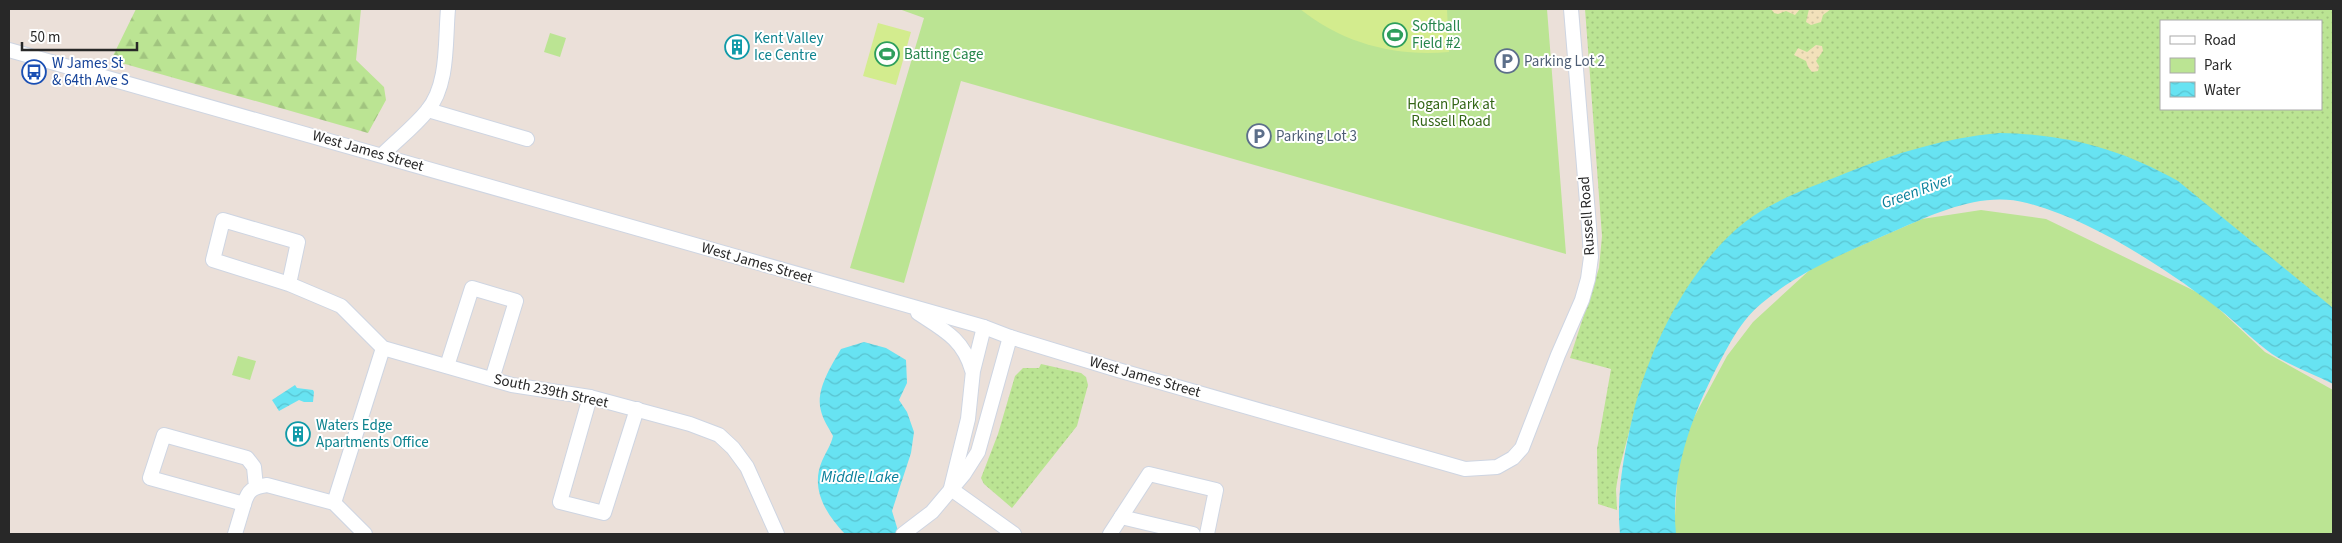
<svg xmlns="http://www.w3.org/2000/svg" width="2342" height="543" viewBox="0 0 2342 543" font-family="'Source Sans 3',sans-serif">
  <defs>
    <pattern id="grass-dots" width="8" height="8" patternUnits="userSpaceOnUse" patternTransform="scale(1.25)"><rect width="8" height="8" fill="#bbe493"/><path d="M2 2h.1M6 6h.1" fill="none" stroke="#a1c47f" stroke-width="1.8" stroke-linecap="round"/></pattern>
    <pattern id="forest-firs" width="22" height="20" patternUnits="userSpaceOnUse" patternTransform="scale(1.25)"><rect width="22" height="20" fill="#bbe493"/><path d="M5 1l3.5 6h-7zM16 11l3.5 6h-7z" fill="#a1c47f"/></pattern>
    <pattern id="sand-dots" width="8" height="8" patternUnits="userSpaceOnUse" patternTransform="scale(1.25)"><rect width="8" height="8" fill="#f2e1ba"/><path d="M2 2h.1M6 6h.1" fill="none" stroke="#d0c1a0" stroke-width="1.8" stroke-linecap="round"/></pattern>
    <pattern id="water-waves" width="16" height="10" patternUnits="userSpaceOnUse" patternTransform="scale(1.25)"><rect width="16" height="10" fill="#67e3f2"/><path d="M0 5q4-4 8 0t8 0" fill="none" stroke="#59c3d0"/></pattern>
  </defs>
  <rect width="100%" height="100%" fill="#ebe0d9"/>
  <!-- grass -->
  <g fill="url(#grass-dots)" fill-rule="evenodd">
    <path d="M1585,9H2333V315L1952,144L1637,402L1619,470L1616,489L1617,510L1598,504L1597,449L1611,369L1570,358L1599,268L1602,236ZM2161,21H2321V109H2161Z"/>
    <polygon points="1041,364 1081,373 1086,377 1088,385 1077,426 1012,508 984,484 981,478 998,434 1015,376 1023,368 1039,368"/>
  </g>
  <!-- forest -->
  <polygon fill="url(#forest-firs)" points="136,9 361,9 356,60 384,87 386,100 368,133 111,60"/>
  <!-- sand -->
  <g fill="url(#sand-dots)">
    <polygon points="1771,9 1800,9 1795,15 1786,11 1778,14 1774,13"/>
    <polygon points="1809,9 1831,9 1823,15 1821,22 1811,25 1806,22"/>
    <polygon points="1816,45 1822,46 1823,51 1816,61 1819,66 1818,71 1812,72 1808,67 1806,61 1794,55 1798,48 1807,52"/>
  </g>
  <!-- park -->
  <g fill="#bbe493">
    <polygon points="899,9 1547,9 1566,254 961,81 904,283 850,268 924,18"/>
    <polygon points="550,33 566,38 560,57 544,52"/>
    <polygon points="1981,210 2046,219 2205,296 2265,352 2333,390 2333,534 1674,534 1678,462 1693,419 1727,356 1753,322 1814,266 1922,219"/>
    <polygon points="238,356 256,361 250,380 232,375"/>
  </g>
  <!-- pitch -->
  <g fill="#d3ec8e">
    <path d="M1300,9H1447L1449,52C1395,57 1342,43 1300,9Z"/>
    <polygon points="878,23 911,32 896,85 863,76"/>
  </g>
  <!-- water -->
  <g fill="url(#water-waves)">
    <path d="M1999,133C2065,134 2120,148 2178,181L2333,308V384C2314,374 2291,366 2272,354C2255,342 2240,326 2224,313C2170,271 2093,220 2027,203C1983,191 1938,212 1897,230C1851,250 1801,270 1762,303C1740,321 1729,345 1716,369C1690,420 1670,476 1676,534H1620C1616,495 1624,453 1633,415C1649,347 1690,265 1745,222C1775,199 1812,187 1846,173C1896,153 1945,138 1999,133Z"/>
    <path d="M864,342L886,348L906,360L907,383L899,400L907,412L914,432L911,453L892,511L899,534H845C826,514 810,489 822,461C826,452 831,445 833,436C829,428 823,420 821,411C815,391 831,366 841,349Z"/>
    <polygon points="295,385 297,388 313,390 314,392 313,402 304,402 299,400 279,411 272,400"/>
  </g>
  <g fill="none" stroke-linecap="round" stroke-linejoin="round">
    <!-- minor casing -->
    <g stroke="#ced5e2" stroke-width="16">
      <g id="minor">
        <polyline points="9,50 984,327 1010,337 1118,370 1465,469 1497,467 1513,458 1522,448 1558,355 1582,300 1588,279 1591,257 1589,226 1571,9"/>
        <polyline points="428,110 527,139"/>
        <path d="M382,155C397,140 414,127 427,111C449,85 445,41 448,9"/>
        <polyline points="289,284 298,242 223,220 213,260 289,284 341,306 383,348 512,385 590,397 690,424 719,435 733,448 747,467 777,534"/>
        <path d="M918,313C944,330 963,339 972,370"/>
        <polyline points="447,366 472,288 516,301 492,379"/>
        <polyline points="590,397 560,502 604,513 637,409"/>
        <path d="M256,487L254,467L247,458L164,435L150,478L244,504C248,490 253,487 267,485L334,503L365,534"/>
        <polyline points="951,488 968,419 973,371 984,327"/>
        <polyline points="951,489 1014,534"/>
        <polyline points="334,503 383,348"/>
        <polyline points="1121,517 1193,534"/>
        <polyline points="235,534 244,504"/>
        <polyline points="903,534 932,512 964,474 978,452 1010,337"/>
        <polyline points="1110,534 1149,474 1216,490 1207,534"/>
      </g>
    </g>
    <!-- minor -->
    <use href="#minor" stroke="#fff" stroke-width="14"/>
  </g>
  <!-- icons -->
  <defs>
    <g id="stadium-ring" transform="scale(1.25)"><circle r="9.5" fill="#fff" stroke="#2e9e5b" stroke-width="1.5"/><path d="M0-5a6.5 5 0 1 0 0 10a6.5 5 0 1 0 0-10ZM-3.5-1.8h7v3.6h-7Z" fill="#2e9e5b"/></g>
    <g id="building-ring" transform="scale(1.25)"><circle r="9.5" fill="#fff" stroke="#0f9aa8" stroke-width="1.5"/><path d="M-4-6H4V6H1V3H-1V6H-4ZM-2.5-4.3h1.7v1.8h-1.7ZM.8-4.3h1.7v1.8H.8ZM-2.5-1h1.7V.8h-1.7ZM.8-1h1.7V.8H.8Z" fill="#0f9aa8"/></g>
    <g id="parking-ring" transform="scale(1.25)"><circle r="9.5" fill="#fff" stroke="#5c6f8a" stroke-width="1.5"/><path d="M-3.5-5.5H1a3.5 3.5 0 0 1 0 7H-1V5.5H-3.5ZM-1-3.4V-.6H.8a1.4 1.4 0 0 0 0-2.8Z" fill="#5c6f8a"/></g>
    <g id="bus-ring" transform="scale(1.25)"><circle r="9.5" fill="#fff" stroke="#1a4fb4" stroke-width="1.5"/><path d="M-5-6H5V4H4V6H2V4H-2V6H-4V4H-5ZM-3.5-4V0h7V-4ZM-3.5 1.2v1.5H-2V1.2ZM2 1.2v1.5H3.5V1.2Z" fill="#1a4fb4"/></g>
  </defs>
  <g fill-rule="evenodd">
    <use href="#stadium-ring" x="1395" y="35"/>
    <use href="#building-ring" x="737" y="47"/>
    <use href="#stadium-ring" x="887" y="54"/>
    <use href="#parking-ring" x="1507" y="61"/>
    <use href="#bus-ring" x="34" y="72"/>
    <use href="#parking-ring" x="1259" y="136"/>
    <use href="#building-ring" x="298" y="434"/>
  </g>
  <g text-anchor="middle" dominant-baseline="central" stroke-width="4" stroke-linejoin="round" paint-order="stroke">
    <!-- leisure labels -->
    <g font-size="15" fill="#27864d" stroke="#fff" text-anchor="start">
      <text x="1412" y="26">Softball<tspan x="1412" dy="17">Field #2</tspan></text>
      <text x="904" y="54">Batting Cage</text>
    </g>
    <!-- culture labels -->
    <g font-size="15" fill="#0d838f" stroke="#fff" text-anchor="start">
      <text x="754" y="38">Kent Valley<tspan x="754" dy="17">Ice Centre</tspan></text>
      <text x="316" y="425">Waters Edge<tspan x="316" dy="17">Apartments Office</tspan></text>
    </g>
    <!-- service labels -->
    <g font-size="15" fill="#4e5e75" stroke="#fff" text-anchor="start">
      <text x="1524" y="61">Parking Lot 2</text>
      <text x="1276" y="136">Parking Lot 3</text>
    </g>
    <!-- transit labels -->
    <g font-size="15" fill="#164399" stroke="#fff" text-anchor="start">
      <text x="52" y="63">W James St<tspan x="52" dy="17">&amp; 64th Ave S</tspan></text>
    </g>
    <!-- park labels -->
    <g font-size="15" fill="#346617" stroke="#fff">
      <text x="1451" y="104">Hogan Park at<tspan x="1451" dy="17">Russell Road</tspan></text>
    </g>
    <!-- street labels -->
    <g font-size="15" fill="#282828" stroke="#fff">
      <text transform="translate(368 151) rotate(16)">West James Street</text>
      <text transform="translate(1587 216) rotate(-94)">Russell Road</text>
      <text transform="translate(757 263) rotate(16)">West James Street</text>
      <text transform="translate(1145 377) rotate(16)">West James Street</text>
      <text transform="translate(551 391) rotate(12)">South 239th Street</text>
    </g>
    <!-- water labels -->
    <g font-size="16" font-style="italic" fill="#09809b" stroke="#fff">
      <text transform="translate(1917 191) rotate(-20)">Green River</text>
      <text x="860" y="477">Middle Lake</text>
    </g>
  </g>
  <!-- border -->
  <rect width="2342" height="543" fill="none" stroke="#282828" stroke-width="20"/>
  <!-- legend -->
  <rect x="2160" y="20" width="162" height="90" fill="#ffffff" stroke="#a9a9a9"/>
  <rect x="2170" y="36" width="25" height="8" fill="#ffffff" stroke="#a9a9a9"/>
  <text x="2204" y="45" font-size="15" fill="#282828">Road</text>
  <rect x="2170" y="58" width="25" height="15" fill="#bbe493" stroke="#a9a9a9"/>
  <text x="2204" y="70" font-size="15" fill="#282828">Park</text>
  <rect x="2170" y="82" width="25" height="15" fill="url(#water-waves)" stroke="#a9a9a9"/>
  <text x="2204" y="95" font-size="15" fill="#282828">Water</text>
  <!-- scale -->
  <path d="M22 42v8h115v-8" fill="none" stroke="#282828" stroke-width="2.5"/>
  <text x="30" y="42" font-size="15" fill="#282828" stroke="#ffffff" stroke-width="4" paint-order="stroke">50 m</text>
</svg>
